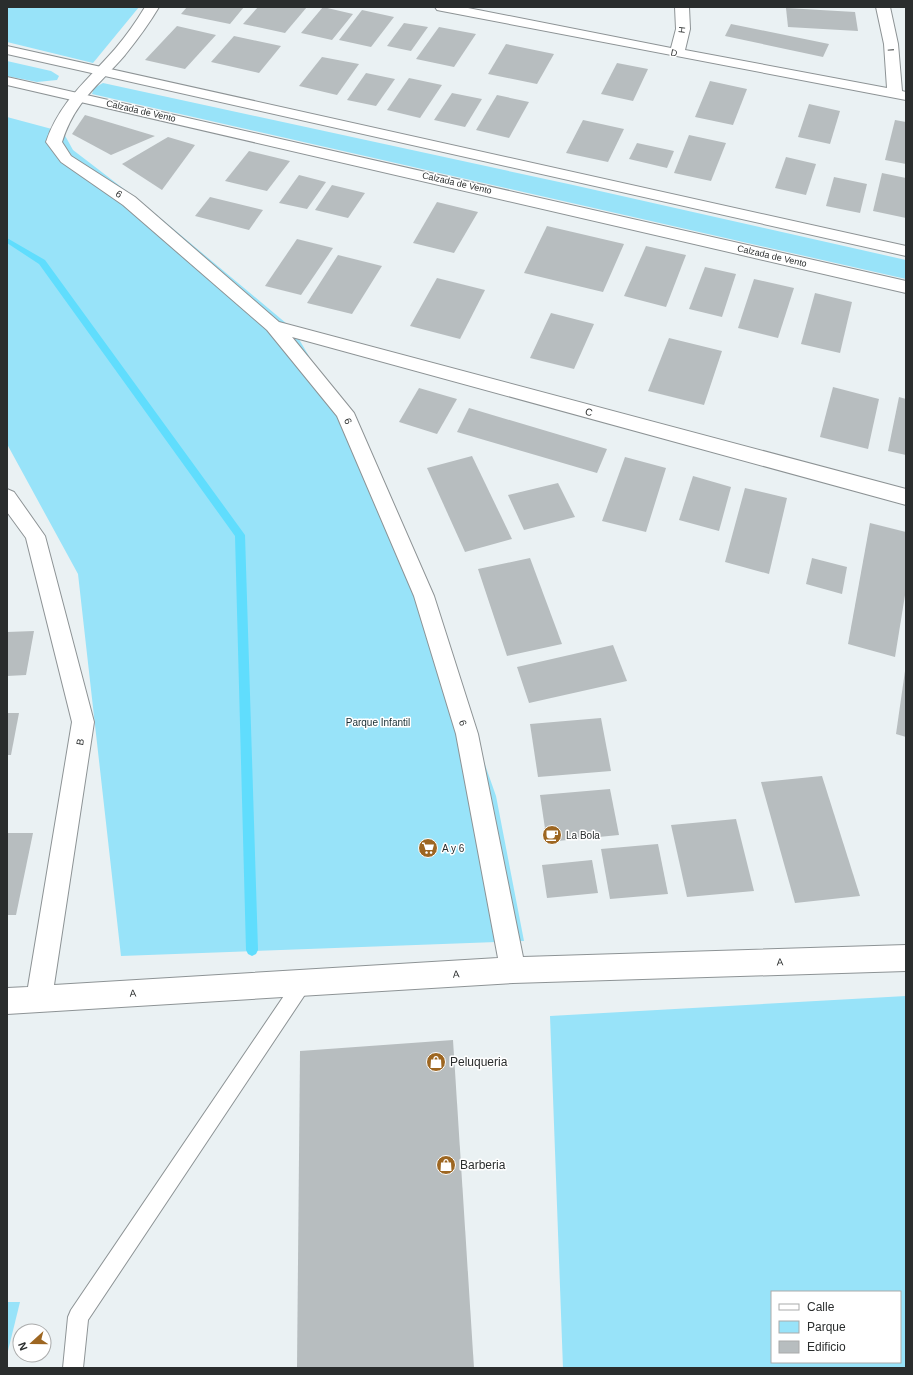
<svg xmlns="http://www.w3.org/2000/svg" width="913" height="1375" viewBox="0 0 913 1375" font-family="Arial,sans-serif">
  <rect width="100%" height="100%" fill="#eaf1f3"/>
  <!-- green -->
  <g fill="#98e3f9" fill-rule="evenodd">
    <polygon points="7,7 139,7 93,63 7,42"/>
    <polygon points="7,61 51,71 59,76 57,80 37,82 7,76"/>
    <polygon points="103,83 573,185 906,260 906,279 92,94 94,88"/>
    <polygon points="7,117 63,132 73,150 146,206 293,329 390,494 496,796 524,941 121,956 78,574 7,444"/>
    <path d="M906,996V1368H563L550,1016ZM772,1292H900V1362H772Z"/>
    <polygon points="7,1302 20,1302 7,1355"/>
  </g>
  <g fill="none" stroke-linecap="round" stroke-linejoin="round">
    <!-- stream -->
    <polygon fill="#60ddfd" fill-rule="evenodd" points="7,238 45,260 245,535 258,950 256,954 252,956 248,954 246,950 235,536 39,264 7,243"/>
  </g>
  <!-- building -->
  <g fill="#b7bdbf">
    <polygon points="187,7 244,7 230,24 181,14"/>
    <polygon points="258,7 307,7 285,33 243,24"/>
    <polygon points="323,7 353,14 332,40 301,33"/>
    <polygon points="786,8 855,12 858,31 788,27"/>
    <polygon points="362,10 394,17 371,47 339,40"/>
    <polygon points="404,23 428,27 411,51 387,46"/>
    <polygon points="731,24 829,44 823,57 725,36"/>
    <polygon points="177,26 216,35 185,69 145,60"/>
    <polygon points="439,27 476,34 454,67 416,59"/>
    <polygon points="234,36 281,46 259,73 211,62"/>
    <polygon points="506,44 554,54 537,84 488,74"/>
    <polygon points="322,57 359,64 337,95 299,86"/>
    <polygon points="617,63 648,69 633,101 601,94"/>
    <polygon points="366,73 395,79 376,106 347,100"/>
    <polygon points="409,78 442,85 420,118 387,110"/>
    <polygon points="710,81 747,89 733,125 695,117"/>
    <polygon points="452,93 482,99 465,127 434,120"/>
    <polygon points="497,95 529,102 509,138 476,130"/>
    <polygon points="809,104 840,111 830,144 798,137"/>
    <polygon points="85,115 155,136 111,155 72,134"/>
    <polygon points="583,120 624,129 608,162 566,153"/>
    <polygon points="895,120 906,122 906,164 885,160"/>
    <polygon points="689,135 726,143 711,181 674,173"/>
    <polygon points="168,137 195,145 162,190 122,164"/>
    <polygon points="637,143 674,151 667,168 629,159"/>
    <polygon points="249,151 290,161 267,191 225,181"/>
    <polygon points="786,157 816,164 806,195 775,188"/>
    <polygon points="882,173 906,178 906,218 873,211"/>
    <polygon points="299,175 326,182 307,209 279,203"/>
    <polygon points="834,177 867,184 860,213 826,206"/>
    <polygon points="332,185 365,193 348,218 315,210"/>
    <polygon points="210,197 263,210 249,230 195,216"/>
    <polygon points="437,202 478,212 454,253 413,243"/>
    <polygon points="547,226 624,244 603,292 524,273"/>
    <polygon points="297,239 333,248 301,295 265,286"/>
    <polygon points="646,246 686,255 666,307 624,296"/>
    <polygon points="338,255 382,266 352,314 307,303"/>
    <polygon points="705,267 736,274 722,317 689,309"/>
    <polygon points="437,278 485,290 460,339 410,326"/>
    <polygon points="754,279 794,288 778,338 738,328"/>
    <polygon points="815,293 852,302 840,353 801,344"/>
    <polygon points="551,313 594,324 574,369 530,358"/>
    <polygon points="669,338 722,351 704,405 648,391"/>
    <polygon points="833,387 879,399 868,449 820,437"/>
    <polygon points="419,388 457,399 437,434 399,422"/>
    <polygon points="899,397 906,399 906,455 888,451"/>
    <polygon points="469,408 607,449 597,473 457,432"/>
    <polygon points="472,456 512,539 465,552 427,468"/>
    <polygon points="625,457 666,468 646,532 602,521"/>
    <polygon points="693,476 731,487 719,531 679,520"/>
    <polygon points="558,483 575,517 524,530 508,495"/>
    <polygon points="745,488 787,498 769,574 725,562"/>
    <polygon points="870,523 906,532 906,589 895,657 848,644"/>
    <polygon points="530,558 562,644 507,656 478,569"/>
    <polygon points="812,558 847,567 842,594 806,584"/>
    <polygon points="34,631 26,675 7,676 7,632"/>
    <polygon points="613,645 627,681 529,703 517,667"/>
    <polygon points="905,671 906,671 906,737 896,734"/>
    <polygon points="7,713 19,713 11,755 7,755"/>
    <polygon points="601,718 611,771 538,777 530,724"/>
    <polygon points="822,776 860,896 795,903 761,782"/>
    <polygon points="610,789 619,835 547,842 540,795"/>
    <polygon points="736,819 754,891 687,897 671,825"/>
    <polygon points="7,833 33,833 16,915 7,915"/>
    <polygon points="658,844 668,894 610,899 601,849"/>
    <polygon points="592,860 598,893 547,898 542,865"/>
    <polygon points="453,1040 474,1368 297,1368 300,1051"/>
  </g>
  <g fill="none" stroke-linecap="round" stroke-linejoin="round">
    <!-- service casing -->
    <g stroke="#8d9395" stroke-width="2">
      <polygon id="service" points="302,975 308,978 311,984 308,990 88,1320 83,1368 63,1368 68,1317 71,1310 296,978"/>
    </g>
    <!-- minor casing -->
    <g stroke="#8d9395" stroke-width="2">
      <g id="minor">
        <path d="M145,7H159C149,24 137,40 125,55C98,86 75,101 62,142L71,156L135,197L279,322L906,489V505L292,337L354,413L434,596L478,734L523,957L906,945V971L513,983L7,1014V988L28,987L72,722L26,538L7,512V489L14,492L45,536L94,722L54,985L498,958L456,734L414,596L337,416L267,330L123,205L61,162L46,142C60,101 87,81 115,49C126,36 136,22 145,7Z"/>
        <polygon points="435,7 463,7 671,48 676,29 675,7 689,7 690,29 685,50 887,88 884,44 876,7 890,7 898,44 902,91 906,92 906,100 442,11 437,10"/>
      </g>
    </g>
    <!-- primary casing -->
    <g stroke="#8d9395" stroke-width="2">
      <g id="primary">
        <polygon points="7,46 906,246 906,256 7,54"/>
        <polygon points="7,77 906,281 906,293 7,85"/>
      </g>
    </g>
    <!-- service -->
    <use href="#service" fill="#fff" fill-rule="evenodd"/>
    <!-- minor -->
    <use href="#minor" fill="#fff" fill-rule="evenodd"/>
    <!-- primary -->
    <use href="#primary" fill="#fff" fill-rule="evenodd"/>
  </g>
  <!-- icons -->
  <defs>
    <g id="cafe-disc" transform="scale(1)"><circle r="9.5" fill="#9d6621" stroke="#fff"/><path d="M-5.5-4.5H6V0H3Q3 3.5 0 3.5H-2.5Q-5.5 3.5-5.5 0ZM3-3.2v2h1.7v-2ZM-6 4.5H4V6H-6Z" fill="#fff"/></g>
    <g id="supermarket-disc" transform="scale(1)"><circle r="9.5" fill="#9d6621" stroke="#fff"/><path d="M-6-5.5h2.5l.6 2H6L4.5 2H-2.5L-4.4-4H-6ZM-1.5 3.2a1.3 1.3 0 1 0 .1 0ZM3 3.2a1.3 1.3 0 1 0 .1 0Z" fill="#fff"/></g>
    <g id="shop-disc" transform="scale(1)"><circle r="9.5" fill="#9d6621" stroke="#fff"/><path d="M-5-2.5h2.3a2.7 3.5 0 0 1 5.4 0H5L5.5 6h-11ZM-1.5-2.5h3a1.5 2.3 0 0 0-3 0Z" fill="#fff"/></g>
  </defs>
  <g fill-rule="evenodd">
    <use href="#cafe-disc" x="552" y="835"/>
    <use href="#supermarket-disc" x="428" y="848"/>
    <use href="#shop-disc" x="436" y="1062"/>
    <use href="#shop-disc" x="446" y="1165"/>
  </g>
  <g text-anchor="middle" dominant-baseline="central" stroke-width="3" stroke-linejoin="round" paint-order="stroke">
    <!-- far-street labels -->
    <g font-size="9" fill="#2a2d2d" stroke="#fff">
      <text transform="translate(682 30) rotate(-83)">H</text>
      <text transform="translate(891 50) rotate(-94)">I</text>
      <text transform="translate(674 53) rotate(11)">D</text>
      <text transform="translate(141 111) rotate(13)">Calzada de Vento</text>
      <text transform="translate(457 183) rotate(13)">Calzada de Vento</text>
      <text transform="translate(772 256) rotate(13)">Calzada de Vento</text>
    </g>
    <!-- street labels -->
    <g font-size="10" fill="#2a2d2d" stroke="#fff">
      <text transform="translate(119 194) rotate(35)">6</text>
      <text transform="translate(589 412) rotate(15)">C</text>
      <text transform="translate(348 421) rotate(66)">6</text>
      <text transform="translate(463 723) rotate(73)">6</text>
      <text transform="translate(80 742) rotate(-81)">B</text>
      <text transform="translate(780 962) rotate(-2)">A</text>
      <text transform="translate(456 974) rotate(-4)">A</text>
      <text transform="translate(133 993) rotate(-3)">A</text>
    </g>
    <!-- park labels -->
    <g font-size="10" fill="#172d33" stroke="#fff">
      <text x="378" y="722">Parque Infantil</text>
    </g>
    <!-- poi labels -->
    <g font-size="10" fill="#2a2d2d" stroke="#fff" text-anchor="start">
      <text x="566" y="835">La Bola</text>
      <text x="442" y="848">A y 6</text>
    </g>
    <!-- near-poi labels -->
    <g font-size="12" fill="#2a2d2d" stroke="#fff" text-anchor="start">
      <text x="450" y="1062">Peluqueria</text>
      <text x="460" y="1165">Barberia</text>
    </g>
  </g>
  <!-- border -->
  <rect width="913" height="1375" fill="none" stroke="#2a2d2d" stroke-width="16"/>
  <!-- legend -->
  <rect x="771" y="1291" width="130" height="72" fill="#ffffff" stroke="#aaabab"/>
  <rect x="779" y="1304" width="20" height="6" fill="#ffffff" stroke="#aaabab"/>
  <text x="807" y="1311" font-size="12" fill="#2a2d2d">Calle</text>
  <rect x="779" y="1321" width="20" height="12" fill="#98e3f9" stroke="#aaabab"/>
  <text x="807" y="1331" font-size="12" fill="#2a2d2d">Parque</text>
  <rect x="779" y="1341" width="20" height="12" fill="#b7bdbf" stroke="#aaabab"/>
  <text x="807" y="1351" font-size="12" fill="#2a2d2d">Edificio</text>
  <!-- north arrow -->
  <g transform="translate(32 1343) rotate(249)"><circle r="19" fill="#ffffff" stroke="#aaabab"/>
  <path d="M0-3L7 15L0 10L-7 15Z" fill="#9d6621"/>
  <text y="-6" font-size="11" font-weight="bold" text-anchor="middle" fill="#2a2d2d">N</text>
  </g>
</svg>
